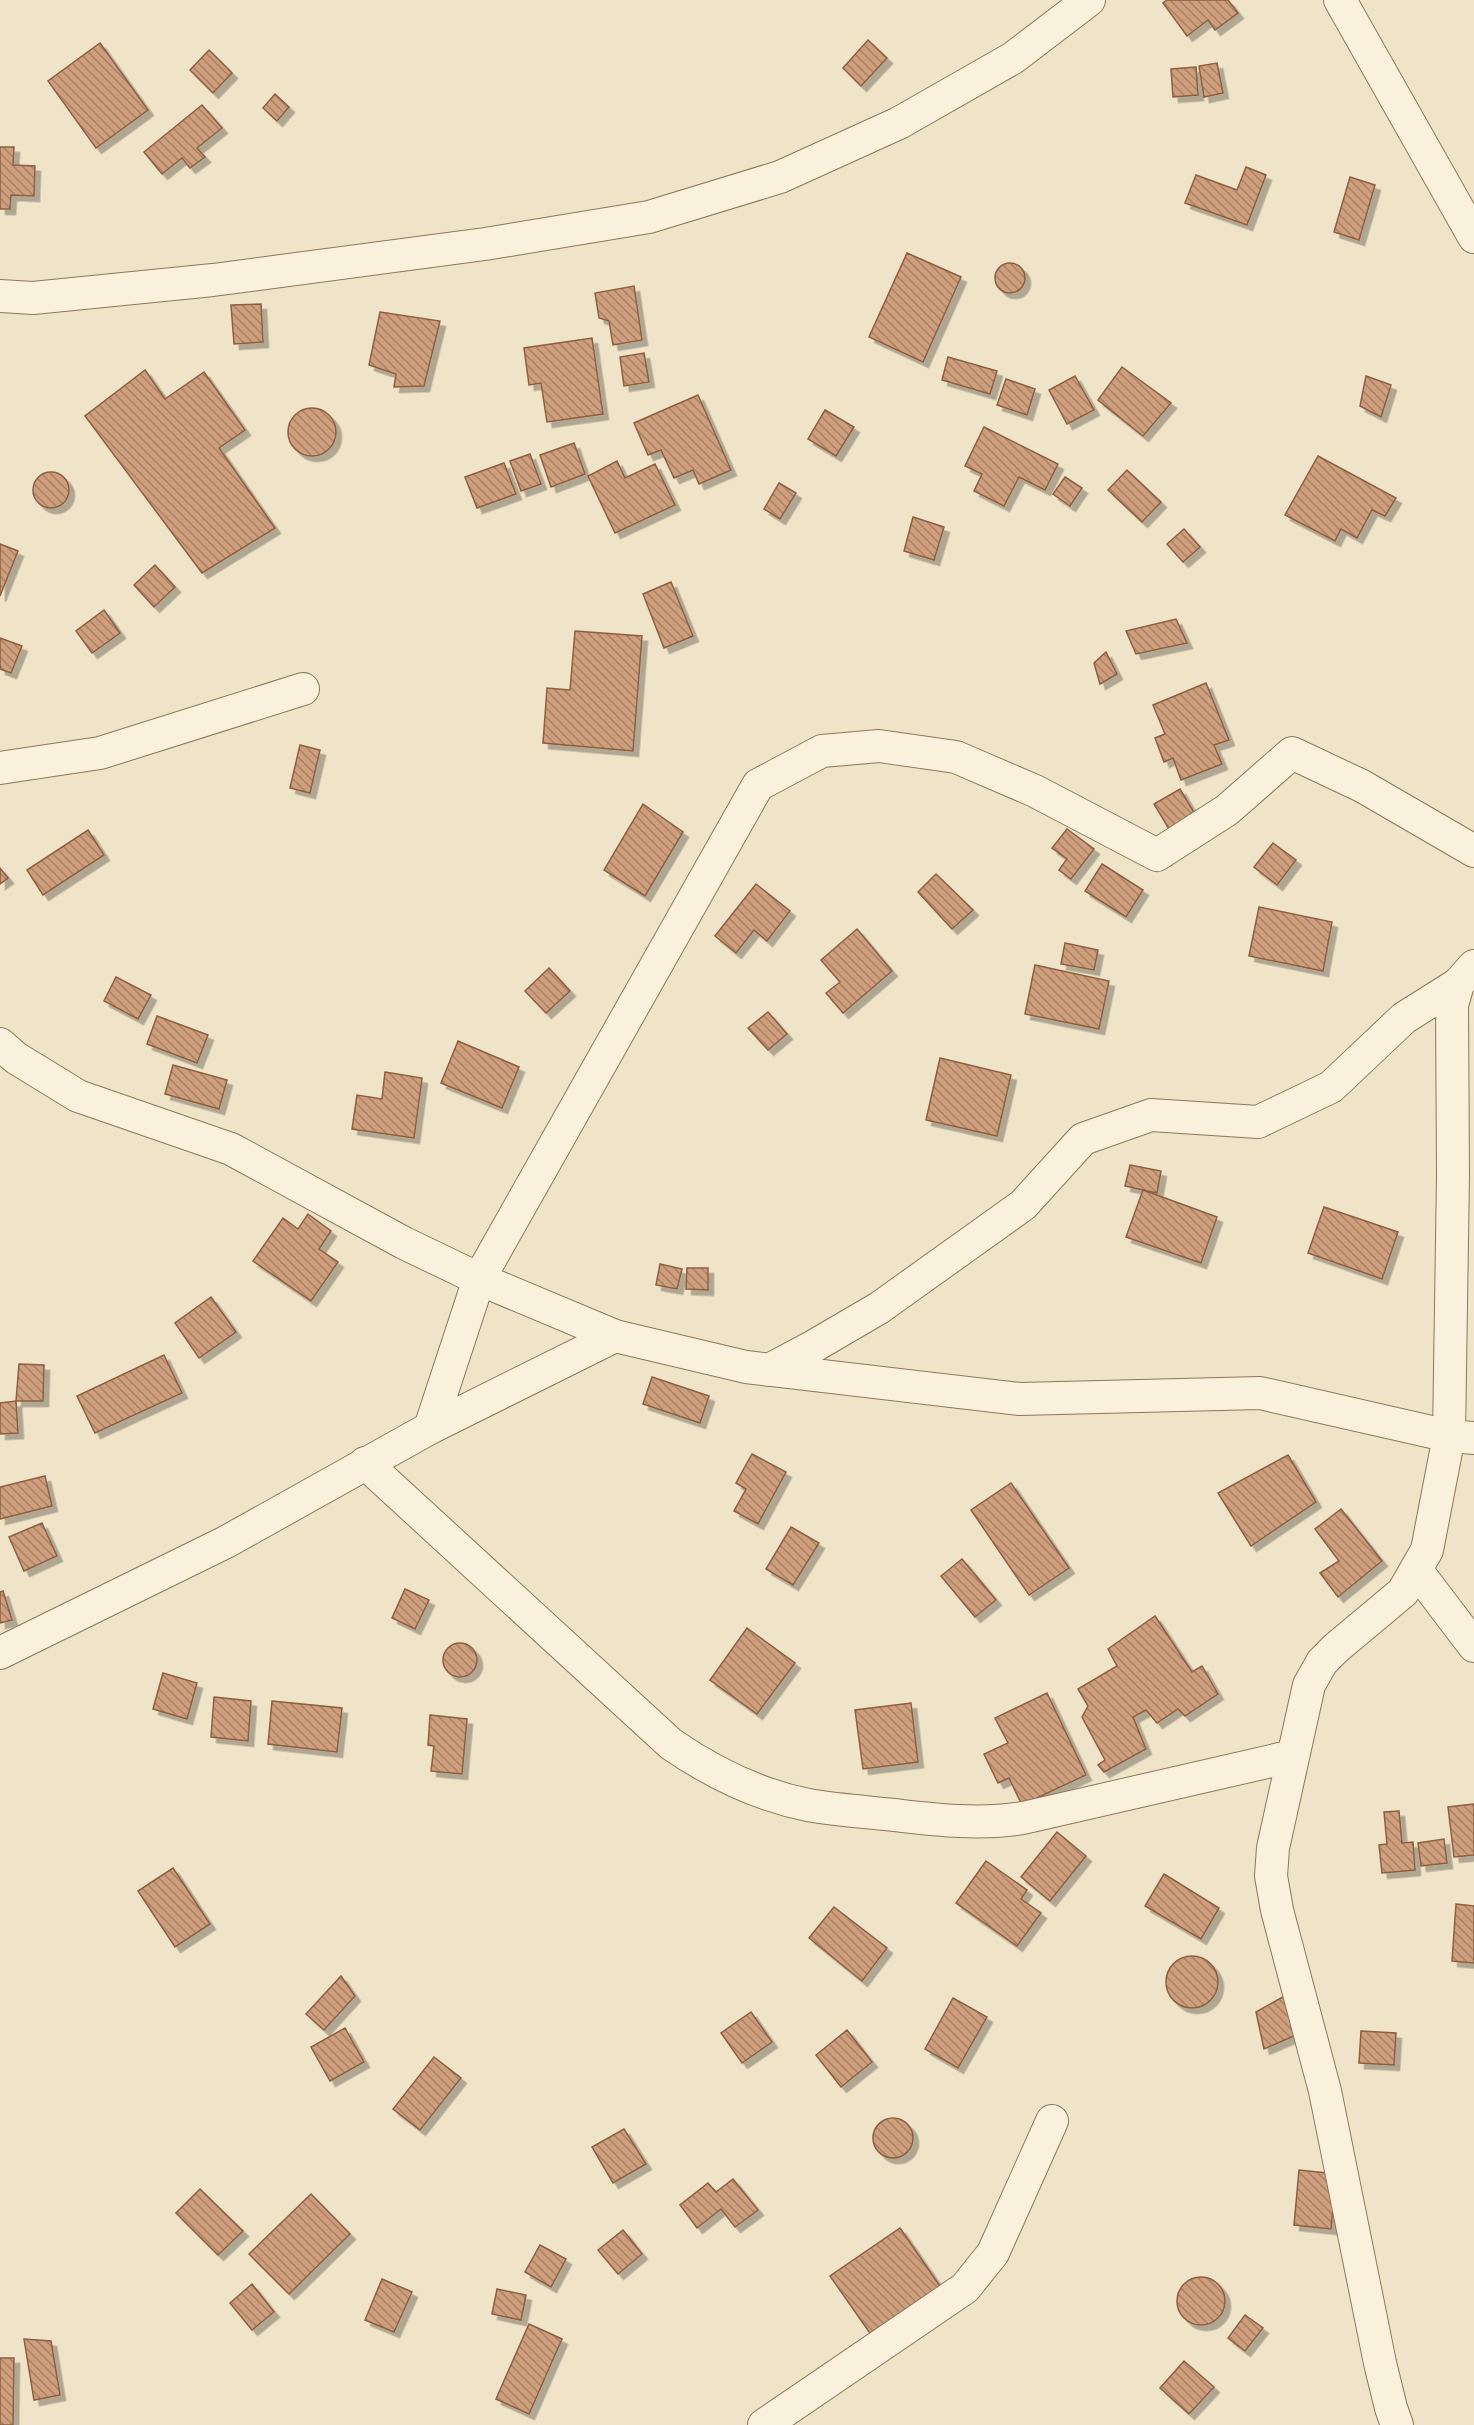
<svg xmlns="http://www.w3.org/2000/svg" width="1474" height="2425" viewBox="0 0 1474 2425" font-family="'Noto Serif',serif">
  <defs>
    <pattern id="building-back-hatch" width="6" height="6" patternUnits="userSpaceOnUse" patternTransform="scale(1.5)"><rect width="6" height="6" fill="#cf9f7d"/><path d="M-1 5l2 2M0 0l6 6M5-1l2 2" fill="none" stroke="#a98266"/></pattern>
    <filter id="shadow"><feDropShadow dx="5.5" dy="5.5" stdDeviation="0" flood-color="#0004"/></filter>
  </defs>
  <rect width="100%" height="100%" fill="#f0e4c8"/>
  <!-- building -->
  <g fill="url(#building-back-hatch)" stroke="#8d5f41" stroke-width="1.5" filter="url(#shadow)">
    <polygon points="1167,0 1228,0 1238,13 1215,30 1208,20 1187,36 1163,3"/>
    <polygon points="868,40 887,58 861,86 843,68"/>
    <polygon points="100,43 148,110 96,148 48,81"/>
    <polygon points="209,50 232,73 213,93 190,70"/>
    <polygon points="1217,63 1223,93 1204,97 1199,66"/>
    <polygon points="1196,67 1198,95 1173,97 1171,69"/>
    <polygon points="275,94 289,107 277,121 263,108"/>
    <polygon points="202,105 222,128 197,148 205,157 190,168 182,158 162,174 144,152"/>
    <polygon points="0,147 14,147 13,165 35,166 34,196 11,195 10,209 0,209"/>
    <polygon points="1246,167 1266,175 1247,225 1185,203 1196,175 1237,190"/>
    <polygon points="1350,177 1375,185 1359,240 1334,232"/>
    <polygon points="907,253 961,277 923,362 869,337"/>
    <circle cx="1010" cy="278" r="15"/>
    <polygon points="634,286 642,340 613,345 609,321 599,318 595,293"/>
    <polygon points="261,304 263,342 234,344 231,305"/>
    <polygon points="380,312 440,321 424,386 394,387 396,374 369,365"/>
    <polygon points="592,338 603,414 547,422 541,383 529,385 524,348"/>
    <polygon points="644,353 649,382 624,386 620,357"/>
    <polygon points="948,357 997,371 990,394 942,380"/>
    <polygon points="1122,367 1171,403 1143,436 1098,400"/>
    <polygon points="145,370 165,399 204,372 245,430 219,448 275,528 202,573 85,416"/>
    <polygon points="1075,376 1094,410 1067,424 1049,390"/>
    <polygon points="1366,376 1391,385 1381,417 1360,406"/>
    <polygon points="1006,379 1035,389 1027,415 997,405"/>
    <polygon points="698,395 731,470 699,484 693,470 674,478 661,450 648,455 634,423"/>
    <circle cx="312" cy="432" r="24"/>
    <polygon points="825,410 854,427 836,456 808,439"/>
    <polygon points="984,427 1058,464 1045,490 1019,477 1004,506 974,491 982,474 965,466"/>
    <polygon points="574,443 585,474 551,487 540,455"/>
    <polygon points="530,454 541,484 521,491 510,461"/>
    <polygon points="1318,456 1396,498 1385,516 1372,510 1357,538 1341,529 1335,541 1285,515"/>
    <polygon points="617,461 625,478 655,464 675,505 615,533 588,476"/>
    <polygon points="504,463 516,494 477,508 465,477"/>
    <polygon points="1127,470 1161,502 1142,522 1108,490"/>
    <circle cx="51" cy="490" r="18"/>
    <polygon points="1065,477 1082,488 1070,506 1053,494"/>
    <polygon points="779,483 796,493 780,519 764,509"/>
    <polygon points="913,517 944,527 934,560 904,551"/>
    <polygon points="1184,529 1200,547 1183,562 1167,544"/>
    <polygon points="0,544 18,551 0,596"/>
    <polygon points="155,565 175,587 154,607 134,585"/>
    <polygon points="671,582 693,636 664,648 643,594"/>
    <polygon points="104,610 120,633 92,653 76,631"/>
    <polygon points="1176,619 1187,643 1136,654 1126,631"/>
    <polygon points="575,631 642,636 633,751 543,743 547,688 570,690"/>
    <polygon points="0,638 22,646 11,673 0,669"/>
    <polygon points="1106,652 1117,674 1100,684 1094,663"/>
    <polygon points="1206,683 1229,740 1214,745 1222,764 1181,780 1173,758 1164,762 1155,738 1165,734 1153,705"/>
    <polygon points="300,745 320,750 310,793 290,788"/>
    <polygon points="1180,789 1195,814 1169,829 1154,804"/>
    <polygon points="643,804 683,832 645,896 604,870"/>
    <polygon points="1067,829 1094,849 1071,879 1059,870 1067,859 1052,848"/>
    <polygon points="88,830 104,855 43,895 27,870"/>
    <polygon points="1273,843 1296,860 1277,885 1254,867"/>
    <polygon points="1102,864 1143,890 1126,917 1085,891"/>
    <polygon points="0,868 8,878 0,884"/>
    <polygon points="936,874 973,910 952,929 918,892"/>
    <polygon points="756,884 790,911 767,941 754,930 736,953 715,936"/>
    <polygon points="1259,907 1332,922 1323,971 1249,956"/>
    <polygon points="857,929 892,971 843,1013 826,993 840,982 821,960"/>
    <polygon points="1065,943 1098,950 1094,970 1061,964"/>
    <polygon points="1035,965 1109,981 1099,1029 1025,1014"/>
    <polygon points="549,968 570,991 546,1013 525,991"/>
    <polygon points="116,977 151,995 138,1019 104,1001"/>
    <polygon points="768,1012 787,1034 768,1050 748,1028"/>
    <polygon points="157,1016 208,1035 197,1063 147,1044"/>
    <polygon points="458,1041 519,1067 502,1108 441,1083"/>
    <polygon points="940,1058 1011,1075 997,1136 926,1120"/>
    <polygon points="173,1065 227,1080 219,1109 165,1094"/>
    <polygon points="385,1072 422,1078 414,1138 352,1129 357,1095 382,1099"/>
    <polygon points="1130,1165 1161,1171 1157,1193 1125,1186"/>
    <polygon points="1143,1190 1217,1217 1201,1263 1126,1237"/>
    <polygon points="1324,1207 1398,1232 1382,1279 1308,1253"/>
    <polygon points="308,1214 331,1231 319,1249 338,1262 311,1301 253,1261 283,1218 298,1229"/>
    <polygon points="660,1264 682,1269 677,1289 656,1285"/>
    <polygon points="687,1268 708,1268 708,1290 686,1289"/>
    <polygon points="211,1297 236,1332 199,1358 175,1323"/>
    <polygon points="164,1355 182,1393 95,1433 77,1396"/>
    <polygon points="19,1364 44,1365 43,1401 16,1401"/>
    <polygon points="652,1377 709,1396 700,1423 643,1404"/>
    <polygon points="16,1401 18,1433 0,1434 0,1403"/>
    <polygon points="752,1454 786,1472 758,1524 734,1511 746,1489 736,1483"/>
    <polygon points="1288,1455 1316,1502 1251,1546 1218,1493"/>
    <polygon points="45,1476 52,1506 0,1519 0,1487"/>
    <polygon points="1011,1483 1069,1568 1029,1595 971,1510"/>
    <polygon points="1341,1509 1382,1561 1338,1597 1320,1573 1339,1561 1315,1529"/>
    <polygon points="42,1523 57,1556 24,1571 9,1537"/>
    <polygon points="791,1527 819,1543 793,1585 766,1569"/>
    <polygon points="962,1559 996,1600 975,1617 941,1576"/>
    <polygon points="405,1589 429,1600 415,1629 392,1618"/>
    <polygon points="3,1591 12,1620 0,1623 0,1592"/>
    <polygon points="1155,1616 1192,1672 1202,1666 1218,1694 1185,1716 1178,1709 1157,1723 1146,1710 1133,1717 1146,1749 1104,1772 1098,1765 1105,1760 1082,1717 1088,1706 1078,1689 1117,1666 1108,1649"/>
    <polygon points="747,1628 795,1663 757,1714 710,1680"/>
    <circle cx="460" cy="1660" r="17"/>
    <polygon points="163,1673 197,1683 187,1719 153,1709"/>
    <polygon points="1047,1693 1086,1775 1022,1805 1009,1778 998,1783 984,1754 1008,1743 995,1718"/>
    <polygon points="214,1697 251,1701 248,1741 211,1737"/>
    <polygon points="272,1701 342,1708 337,1752 268,1744"/>
    <polygon points="911,1703 918,1762 863,1769 855,1710"/>
    <polygon points="430,1715 467,1719 462,1774 431,1771 434,1746 428,1745"/>
    <polygon points="1474,1804 1474,1855 1454,1857 1448,1807"/>
    <polygon points="1399,1811 1402,1843 1413,1842 1415,1870 1382,1873 1379,1845 1387,1844 1384,1812"/>
    <polygon points="1057,1832 1086,1856 1050,1901 1021,1877"/>
    <polygon points="1444,1839 1447,1863 1421,1866 1418,1843"/>
    <polygon points="986,1861 1027,1890 1021,1899 1041,1913 1017,1946 956,1903"/>
    <polygon points="173,1868 210,1924 175,1947 138,1891"/>
    <polygon points="1164,1874 1219,1908 1201,1939 1145,1906"/>
    <polygon points="1456,1904 1474,1906 1474,1963 1452,1961"/>
    <polygon points="834,1907 887,1948 862,1981 809,1938"/>
    <circle cx="1192" cy="1982" r="26"/>
    <polygon points="341,1976 355,1996 324,2030 306,2014"/>
    <polygon points="1288,1994 1294,2036 1264,2049 1256,2012"/>
    <polygon points="953,1998 987,2017 958,2068 925,2049"/>
    <polygon points="751,2012 772,2042 742,2063 721,2033"/>
    <polygon points="345,2028 364,2062 330,2081 311,2047"/>
    <polygon points="847,2030 872,2062 841,2087 816,2055"/>
    <polygon points="1361,2031 1396,2033 1394,2065 1359,2063"/>
    <polygon points="434,2057 461,2078 420,2130 393,2109"/>
    <circle cx="893" cy="2138" r="20"/>
    <polygon points="624,2129 646,2164 613,2183 592,2147"/>
    <polygon points="1299,2170 1336,2174 1331,2229 1294,2225"/>
    <polygon points="733,2179 758,2210 735,2227 721,2209 697,2228 680,2205 708,2183 716,2192"/>
    <polygon points="200,2189 243,2231 218,2255 176,2213"/>
    <polygon points="311,2194 350,2234 289,2294 249,2254"/>
    <polygon points="900,2228 944,2292 874,2339 830,2276"/>
    <polygon points="623,2230 642,2254 618,2274 598,2250"/>
    <polygon points="540,2245 566,2259 551,2287 525,2272"/>
    <circle cx="1201" cy="2301" r="24"/>
    <polygon points="382,2279 412,2292 394,2332 365,2320"/>
    <polygon points="252,2284 274,2312 252,2330 230,2303"/>
    <polygon points="497,2289 526,2295 521,2320 492,2314"/>
    <polygon points="1245,2315 1263,2328 1245,2351 1228,2338"/>
    <polygon points="529,2324 562,2339 529,2414 496,2399"/>
    <polygon points="24,2339 51,2341 60,2395 34,2400"/>
    <polygon points="0,2358 14,2358 13,2425 0,2425"/>
    <polygon points="1184,2361 1214,2387 1189,2414 1160,2388"/>
  </g>
  <g fill="none" stroke-linecap="round" stroke-linejoin="round">
    <!-- street casing -->
    <g stroke="#8d765c" stroke-width="34">
      <g id="street">
        <polyline points="1340,0 1474,237"/>
        <polyline points="0,296 33,298 213,280 485,244 649,217 780,177 899,123 1013,58 1089,0"/>
        <polyline points="0,768 100,753 303,689"/>
        <polyline points="0,1044 16,1058 78,1096 231,1149 404,1243 479,1279 615,1336 746,1367 1020,1399 1260,1393 1449,1436 1474,1438"/>
        <polyline points="769,1370 814,1346 879,1308 1023,1205 1083,1139 1151,1115 1258,1122 1331,1087 1404,1018 1458,984"/>
        <polyline points="430,1428 479,1279 758,785 822,751 879,746 956,757 1035,791 1157,855 1227,810 1292,753 1362,786 1474,851"/>
        <path d="M365,1463L671,1744C713,1773 758,1795 808,1805C836,1810 866,1812 895,1815C938,1820 979,1825 1023,1818L1293,1756"/>
        <polyline points="1417,1571 1474,1646"/>
        <polyline points="0,1653 226,1542 430,1428 615,1336"/>
        <polyline points="764,2425 965,2288 993,2253 1052,2121"/>
        <polyline points="1397,2425 1391,2408 1380,2363 1325,2091 1277,1910 1271,1876 1273,1848 1309,1685 1322,1662 1336,1648 1403,1592 1427,1550 1449,1436 1453,1175 1452,1005 1458,984 1474,966"/>
      </g>
    </g>
    <!-- street -->
    <use href="#street" stroke="#faf1dc" stroke-width="32"/>
  </g>
</svg>
